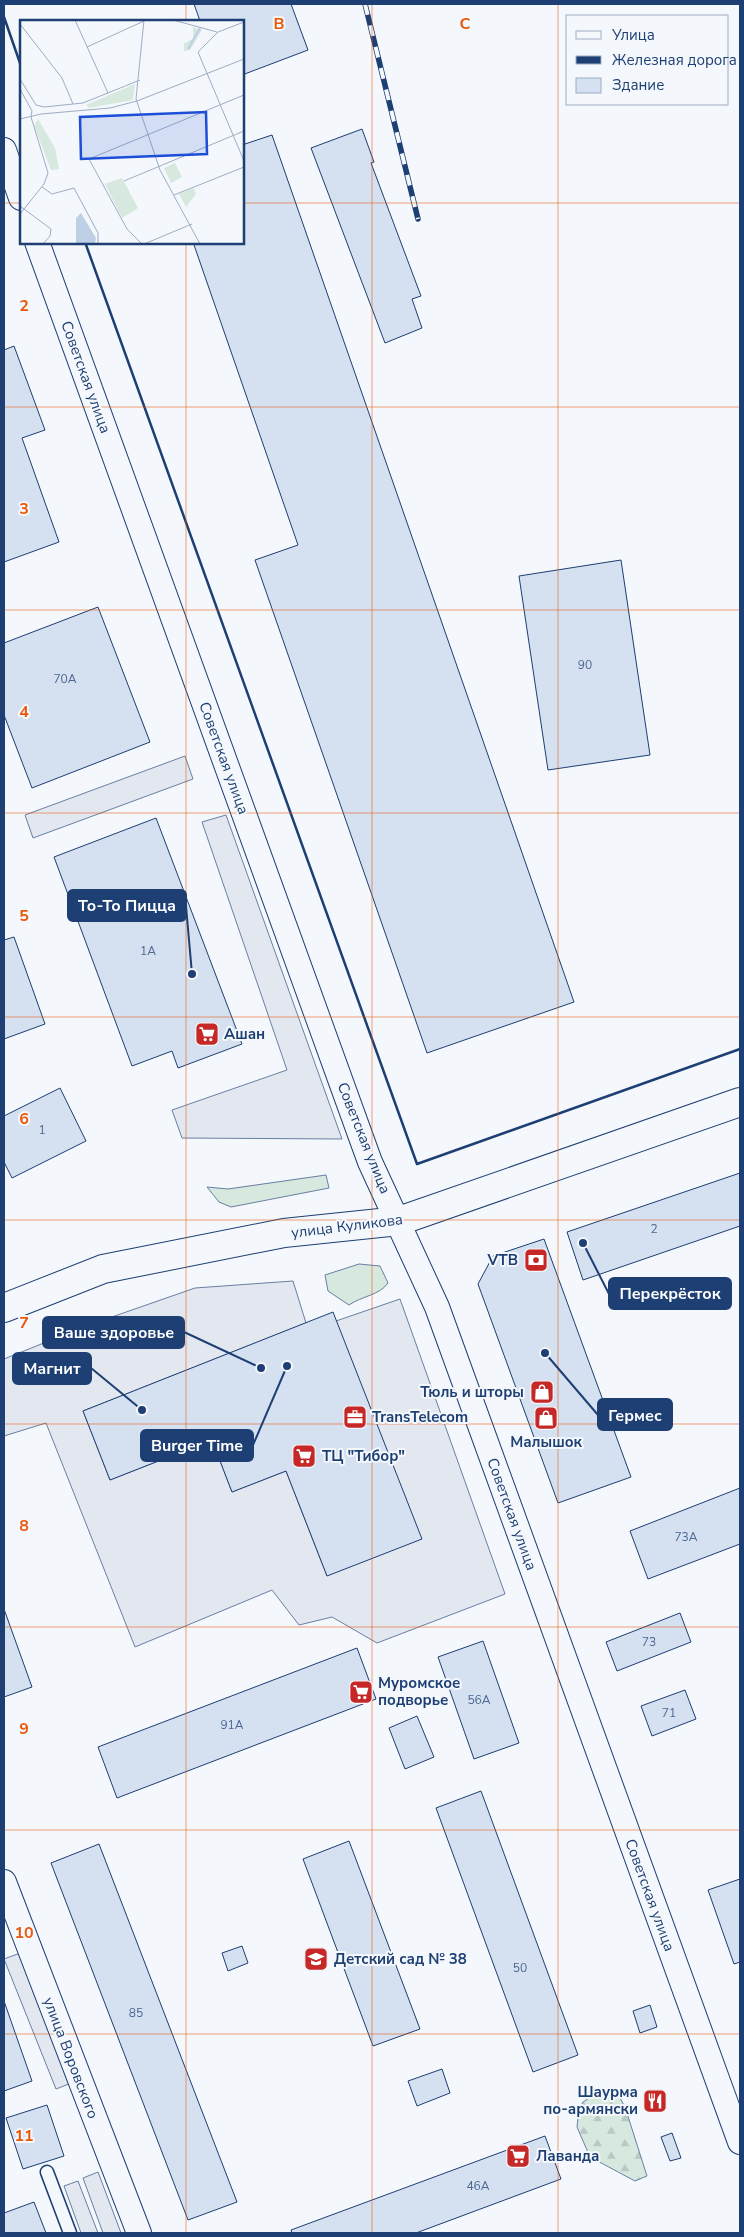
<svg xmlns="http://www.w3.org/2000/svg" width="744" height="2237" viewBox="0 0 744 2237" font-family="'Nunito Sans',sans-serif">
  <defs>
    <pattern id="forest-firs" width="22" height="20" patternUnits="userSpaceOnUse" patternTransform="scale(1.25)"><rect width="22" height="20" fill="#d7e8df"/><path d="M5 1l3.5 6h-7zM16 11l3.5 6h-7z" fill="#b8c8c3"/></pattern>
  </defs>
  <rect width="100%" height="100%" fill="#f4f7fb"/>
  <!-- grass -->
  <g fill="#d7e8df" stroke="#687fa3">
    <polygon points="326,1175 329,1188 231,1207 219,1202 207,1187 228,1189"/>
    <path d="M359,1264L380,1266L388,1283C380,1295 362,1296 349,1305L328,1291L325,1275Z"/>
  </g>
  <!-- forest -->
  <polygon fill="url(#forest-firs)" stroke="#687fa3" points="615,2089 625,2107 647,2176 635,2181 590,2157 577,2127 579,2110 583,2102 600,2091"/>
  <!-- parking -->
  <g fill="#e3e8f0" stroke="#687fa3">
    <polygon points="185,756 193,779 33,838 25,815"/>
    <polygon points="226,815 342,1139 182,1138 172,1110 287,1070 202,822"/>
    <polygon points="293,1281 306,1323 83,1411 110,1480 212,1440 232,1492 286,1471 327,1576 336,1321 400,1299 505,1594 377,1643 332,1617 299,1625 272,1590 135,1647 46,1423 4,1436 4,1359 86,1326 195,1288"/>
    <polygon points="23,1952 74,2082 56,2089 4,1959"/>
    <polygon points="98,2172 121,2233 103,2233 83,2178"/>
    <polygon points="78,2181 98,2233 81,2233 64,2186"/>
  </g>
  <!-- building -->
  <g fill="#d5e0f0" stroke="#1d3f73">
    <polygon points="194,4 291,4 308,50 242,75 242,21 200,21"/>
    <polygon points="362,129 374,162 371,163 421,296 412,299 422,328 385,343 311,148"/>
    <polygon points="272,135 574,1002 427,1053 255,560 298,545 193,242 242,242 242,145"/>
    <polygon points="14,346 45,430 22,438 59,542 4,562 4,350"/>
    <polygon points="621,560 650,755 548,770 519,576"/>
    <polygon points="98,607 150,742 32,788 4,715 4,643"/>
    <polygon points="156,818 242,1044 178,1068 172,1051 132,1066 54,857"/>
    <polygon points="14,937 45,1024 4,1039 4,940"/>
    <polygon points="60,1088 86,1141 12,1178 4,1162 4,1116"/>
    <polygon points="740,1173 740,1226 583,1280 567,1232"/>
    <polygon points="544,1239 631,1477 558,1503 478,1284 493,1256"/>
    <polygon points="333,1312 422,1539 327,1576 286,1471 232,1492 212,1440 110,1480 83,1411"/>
    <polygon points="740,1488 740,1544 648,1579 630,1531"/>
    <polygon points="4,1609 32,1687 4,1697"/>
    <polygon points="680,1613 691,1642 617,1671 606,1642"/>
    <polygon points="483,1641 519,1743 474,1759 438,1657"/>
    <polygon points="357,1648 376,1699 117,1798 98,1747"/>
    <polygon points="685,1690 696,1719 652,1736 641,1706"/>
    <polygon points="417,1716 434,1757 405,1769 389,1728"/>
    <polygon points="481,1791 578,2055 533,2072 436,1808"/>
    <polygon points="349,1841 420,2029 373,2046 303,1859"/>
    <polygon points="99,1844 237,2202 188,2220 51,1863"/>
    <polygon points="740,1879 740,1962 734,1964 708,1890"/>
    <polygon points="242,1946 248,1963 228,1971 222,1953"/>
    <polygon points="4,2001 32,2081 4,2091"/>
    <polygon points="650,2005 657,2027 640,2033 633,2011"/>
    <polygon points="442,2069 450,2093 417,2106 408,2081"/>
    <polygon points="656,2093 661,2106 652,2109 647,2096"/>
    <polygon points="47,2105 64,2156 23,2169 6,2118"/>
    <polygon points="672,2133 681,2158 670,2161 661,2137"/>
    <polygon points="545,2136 561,2179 416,2233 292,2233 291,2230"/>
    <polygon points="34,2202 46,2233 4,2233 4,2213"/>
  </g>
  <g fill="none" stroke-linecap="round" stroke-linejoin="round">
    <!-- lane casing -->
    <g stroke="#1d3f73" stroke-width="15">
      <polyline id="lane" points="47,2172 70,2233"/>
    </g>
    <!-- street casing -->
    <g stroke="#1d3f73" stroke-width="26">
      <g id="street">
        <polyline points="4,150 21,198"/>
        <polyline points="37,242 370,1162 437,1307 740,2142"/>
        <polyline points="4,1882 139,2233"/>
      </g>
    </g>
    <!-- secondary casing -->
    <g stroke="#1d3f73" stroke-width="30">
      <polyline id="secondary" points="4,1308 103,1269 284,1233 399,1221 740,1102"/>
    </g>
    <!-- lane -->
    <use href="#lane" stroke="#f4f7fb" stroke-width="12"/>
    <!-- street -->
    <use href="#street" stroke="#f4f7fb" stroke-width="24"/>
    <!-- secondary -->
    <use href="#secondary" stroke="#f4f7fb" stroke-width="28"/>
    <!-- rail casing -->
    <g stroke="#1d3f73" stroke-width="5.5">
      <polyline id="rail" points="365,4 418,219"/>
    </g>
    <!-- rail -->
    <use href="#rail" stroke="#f4f7fb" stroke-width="4" stroke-dasharray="11" stroke-linecap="butt"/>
    <!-- wall -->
    <g stroke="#1d3f73" stroke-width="2.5">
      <polyline points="4,17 21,66"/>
      <polyline points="85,242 417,1164 740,1049"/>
    </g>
  </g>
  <!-- grid -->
  <path fill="none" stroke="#e8590c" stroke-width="1" stroke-opacity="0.55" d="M186,4V21M372,4V2233M558,4V2233M4,203H21M242,203H740M186,242V2233M4,407H740M4,610H740M4,813H740M4,1017H740M4,1220H740M4,1424H740M4,1627H740M4,1830H740M4,2034H740"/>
  <!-- icons -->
  <defs>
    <g id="supermarket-square" transform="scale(1.25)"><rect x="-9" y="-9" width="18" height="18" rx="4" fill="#c62828" stroke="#f4f7fb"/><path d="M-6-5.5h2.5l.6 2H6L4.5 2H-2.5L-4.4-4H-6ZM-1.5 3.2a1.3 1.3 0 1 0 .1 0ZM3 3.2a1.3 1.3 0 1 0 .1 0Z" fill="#fff"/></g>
    <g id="bank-square" transform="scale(1.25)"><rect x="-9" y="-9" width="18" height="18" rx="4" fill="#c62828" stroke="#f4f7fb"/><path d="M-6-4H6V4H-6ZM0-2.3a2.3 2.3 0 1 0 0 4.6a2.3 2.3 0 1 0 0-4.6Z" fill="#fff"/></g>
    <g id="shop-square" transform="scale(1.25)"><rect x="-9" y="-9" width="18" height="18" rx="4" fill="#c62828" stroke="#f4f7fb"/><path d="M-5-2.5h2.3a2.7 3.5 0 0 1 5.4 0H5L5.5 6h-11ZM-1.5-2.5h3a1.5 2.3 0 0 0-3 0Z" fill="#fff"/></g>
    <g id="office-square" transform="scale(1.25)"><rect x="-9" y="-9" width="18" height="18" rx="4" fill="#c62828" stroke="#f4f7fb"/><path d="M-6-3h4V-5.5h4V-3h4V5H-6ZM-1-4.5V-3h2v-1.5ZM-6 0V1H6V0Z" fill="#fff"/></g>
    <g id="school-square" transform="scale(1.25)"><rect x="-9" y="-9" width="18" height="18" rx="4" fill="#c62828" stroke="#f4f7fb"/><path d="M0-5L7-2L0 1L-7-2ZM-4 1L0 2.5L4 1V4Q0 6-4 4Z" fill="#fff"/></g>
    <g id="restaurant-square" transform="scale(1.25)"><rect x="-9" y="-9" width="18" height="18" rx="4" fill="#c62828" stroke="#f4f7fb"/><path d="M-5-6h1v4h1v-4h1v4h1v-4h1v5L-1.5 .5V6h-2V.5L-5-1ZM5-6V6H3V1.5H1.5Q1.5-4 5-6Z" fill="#fff"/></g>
  </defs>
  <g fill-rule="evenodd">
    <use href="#supermarket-square" x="207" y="1034"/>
    <use href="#bank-square" x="536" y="1260"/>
    <use href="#shop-square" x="542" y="1392"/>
    <use href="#office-square" x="355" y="1417"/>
    <use href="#shop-square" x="546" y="1418"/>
    <use href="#supermarket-square" x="304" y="1456"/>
    <use href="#supermarket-square" x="361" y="1692"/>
    <use href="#school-square" x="316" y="1959"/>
    <use href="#restaurant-square" x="655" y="2101"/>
    <use href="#supermarket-square" x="518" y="2156"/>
  </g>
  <g text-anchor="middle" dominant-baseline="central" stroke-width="4" stroke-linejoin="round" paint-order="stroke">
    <!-- number labels -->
    <g font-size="12" fill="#4b6792">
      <text x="585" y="665">90</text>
      <text x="65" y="679">70А</text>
      <text x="148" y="951">1А</text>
      <text x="42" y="1130">1</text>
      <text x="654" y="1229">2</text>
      <text x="686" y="1537">73А</text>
      <text x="649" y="1642">73</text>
      <text x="479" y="1700">56А</text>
      <text x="669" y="1713">71</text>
      <text x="232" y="1725">91А</text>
      <text x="520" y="1968">50</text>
      <text x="136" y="2013">85</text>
      <text x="478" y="2186">46А</text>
    </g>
    <!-- street labels -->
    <g font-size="15" fill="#1d3f73" stroke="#f4f7fb">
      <text transform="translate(86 377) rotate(70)">Советская улица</text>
      <text transform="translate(224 758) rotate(70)">Советская улица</text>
      <text transform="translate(364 1138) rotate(68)">Советская улица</text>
      <text transform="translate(347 1226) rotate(-7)">улица Куликова</text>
      <text transform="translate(512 1514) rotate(70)">Советская улица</text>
      <text transform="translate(650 1895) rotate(70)">Советская улица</text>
      <text transform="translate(71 2058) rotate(69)">улица Воровского</text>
    </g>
    <!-- poi labels -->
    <g font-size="15" font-weight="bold" fill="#1d3f73" stroke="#f4f7fb" text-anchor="start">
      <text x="224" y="1034">Ашан</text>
      <text x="518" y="1260" text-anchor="end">VTB</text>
      <text x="524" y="1392" text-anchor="end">Тюль и шторы</text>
      <text x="372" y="1417">TransTelecom</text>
      <text x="546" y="1442" text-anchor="middle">Малышок</text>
      <text x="322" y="1456">ТЦ "Тибор"</text>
      <text x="378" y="1683">Муромское<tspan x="378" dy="17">подворье</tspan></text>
      <text x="334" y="1959">Детский сад № 38</text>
      <text x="638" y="2092" text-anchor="end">Шаурма<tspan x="638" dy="17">по-армянски</tspan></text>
      <text x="536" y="2156">Лаванда</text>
    </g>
  </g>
  <!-- overview -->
  <g transform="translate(20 20)">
    <rect width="224" height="224" fill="#f4f7fb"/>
    <path d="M155,143L162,157L151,163L144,148ZM174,168L176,174L166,187L159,174Z" fill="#d7e8df"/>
    <path d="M173,7L182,10L170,30L164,31V23L173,19ZM18,99L35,128L39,149L31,150L14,106Z" fill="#d7e8df"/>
    <path d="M115,64L113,80L69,88L66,85ZM102,158L118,188L102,198L85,164Z" fill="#d7e8df"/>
    <path d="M61,193L76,218L75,224H56V198Z" fill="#bed0e5"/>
    <path fill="none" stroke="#bed0e5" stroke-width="2.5" d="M168,29L180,8"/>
    <path fill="none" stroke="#9eadc5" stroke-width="1" d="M55,0L88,73M124,0L116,79L140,150L180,224M153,0L197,12M224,2L198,12L178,32L224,141M0,4L42,58L53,84M67,27L124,1M0,59L16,85L24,87L63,83L120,60M0,69L12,91L11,97M117,81L224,39M0,99L21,94L90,88L117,81M104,161L224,111M22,167L32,174L54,168L78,213V224M154,175L224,147M0,186L31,209L30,216L23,224M0,194L24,164L28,153L11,97M122,224L107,209L69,139L224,75M124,224L172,204"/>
    <path fill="#1d4ed8" fill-opacity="0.15" stroke="#1d4ed8" stroke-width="2.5" d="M186,92L187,134L61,139L60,97Z"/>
    <rect width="224" height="224" fill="none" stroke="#1d3f73" stroke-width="2.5"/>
  </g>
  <g font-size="16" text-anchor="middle" font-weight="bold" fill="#e8590c" stroke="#f4f7fb" stroke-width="4" stroke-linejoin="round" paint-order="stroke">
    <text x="279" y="29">B</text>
    <text x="465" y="29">C</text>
    <text x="24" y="311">2</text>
    <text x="24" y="514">3</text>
    <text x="24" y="717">4</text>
    <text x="24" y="921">5</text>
    <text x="24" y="1124">6</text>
    <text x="24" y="1328">7</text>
    <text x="24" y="1531">8</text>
    <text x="24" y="1734">9</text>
    <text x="24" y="1938">10</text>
    <text x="24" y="2141">11</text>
  </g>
  <!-- callouts -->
  <path fill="none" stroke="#1d3f73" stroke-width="2" d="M192 974L186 906M583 1243L609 1294M261 1368L184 1332M142 1410L91 1368M545 1353L598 1415M287 1366L253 1445"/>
  <g fill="#1d3f73" stroke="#f4f7fb" stroke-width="2">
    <circle cx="192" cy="974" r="5"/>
    <circle cx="583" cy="1243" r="5"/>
    <circle cx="261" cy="1368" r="5"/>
    <circle cx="142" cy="1410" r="5"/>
    <circle cx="545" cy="1353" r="5"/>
    <circle cx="287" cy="1366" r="5"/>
  </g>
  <g fill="#1d3f73" stroke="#1d3f73" stroke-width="2">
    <rect x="68" y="890" width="118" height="31" rx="5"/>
    <rect x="609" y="1278" width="122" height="31" rx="5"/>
    <rect x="43" y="1317" width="141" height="31" rx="5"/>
    <rect x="13" y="1353" width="78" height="31" rx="5"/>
    <rect x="598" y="1399" width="74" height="31" rx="5"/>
    <rect x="141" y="1430" width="112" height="31" rx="5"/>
  </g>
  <g font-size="16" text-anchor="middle" font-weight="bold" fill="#fff">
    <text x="127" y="911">То-То Пицца</text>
    <text x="670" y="1299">Перекрёсток</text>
    <text x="114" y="1338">Ваше здоровье</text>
    <text x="52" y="1374">Магнит</text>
    <text x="635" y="1421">Гермес</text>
    <text x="197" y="1451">Burger Time</text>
  </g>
  <!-- border -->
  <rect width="744" height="2237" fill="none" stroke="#1d3f73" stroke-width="10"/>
  <!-- legend -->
  <rect x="566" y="15" width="162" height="90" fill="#f4f7fb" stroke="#9eadc5"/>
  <rect x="576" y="31" width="25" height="8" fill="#f4f7fb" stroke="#9eadc5"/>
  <text x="612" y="40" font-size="15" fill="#1d3f73">Улица</text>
  <rect x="576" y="56" width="25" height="8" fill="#1d3f73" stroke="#9eadc5"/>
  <text x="612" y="65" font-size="15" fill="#1d3f73">Железная дорога</text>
  <rect x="576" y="78" width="25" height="15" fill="#d5e0f0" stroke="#9eadc5"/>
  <text x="612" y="90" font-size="15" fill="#1d3f73">Здание</text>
</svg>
